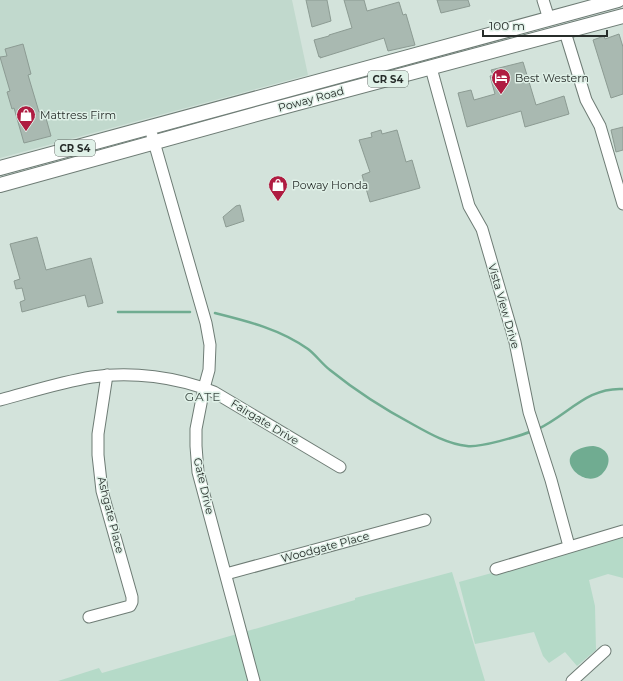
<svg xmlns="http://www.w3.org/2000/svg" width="623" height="681" viewBox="0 0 623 681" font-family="Montserrat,sans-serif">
  <rect width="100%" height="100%" fill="#d3e3db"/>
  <!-- built -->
  <polygon fill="#c1d9cd" points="0,0 292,0 308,75 0,158"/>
  <!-- green -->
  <g fill="#b5dac8">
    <polygon points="623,537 623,578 608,574 589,580 595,606 596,650 577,666 565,652 549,663 543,656 534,632 475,644 459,582"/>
    <polygon points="452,572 485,681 58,681 99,668 102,673 355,600 355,598"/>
  </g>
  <!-- water -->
  <path fill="#70ac91" d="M593,446C604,447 612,455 607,467C590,501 541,450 593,446Z"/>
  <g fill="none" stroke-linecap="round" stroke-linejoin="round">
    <!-- stream -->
    <g stroke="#70ac91" stroke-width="2.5">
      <polyline points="118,312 190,312"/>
      <path d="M215,313C247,321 280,329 308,349C316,355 322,364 330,370C356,391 384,409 414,425C430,434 448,444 467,446C479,448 520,436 532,431"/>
      <path d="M538,429C568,415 587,387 623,389"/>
    </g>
  </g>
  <!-- building -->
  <g fill="#a9b9b1" stroke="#8c9b93">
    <polygon points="306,0 327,0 331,21 312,27"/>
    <polygon points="344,0 364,0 367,11 399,2 403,15 406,14 415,45 388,51 384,38 320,58 320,56 319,57 314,40 329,36 329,35 352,28"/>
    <polygon points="437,0 468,0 470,6 441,13"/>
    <polygon points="619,34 623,47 623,94 611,98 593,40 604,36 605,39"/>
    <polygon points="23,44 31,74 28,75 39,112 44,111 51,136 24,143 14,108 12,109 7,92 10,91 0,57 7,56 5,49"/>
    <polygon points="523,62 536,105 564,96 569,114 525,127 521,111 467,127 458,93 471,90 474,100 495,94 490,76 493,75 491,70"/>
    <polygon points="623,127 623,150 616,152 611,130"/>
    <polygon points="381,130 382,134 397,130 406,162 412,160 420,188 370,202 362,175 370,172 359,140 372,137 371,133"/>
    <polygon points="240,205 244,221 226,227 223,217 236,206"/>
    <polygon points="37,237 46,270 91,258 103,303 88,307 85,295 22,312 20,302 25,300 22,288 16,289 14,281 20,279 10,244"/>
  </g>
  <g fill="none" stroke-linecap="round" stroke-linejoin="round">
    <!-- minor casing -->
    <g stroke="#6e7c75" stroke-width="13">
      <g id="minor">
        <polyline points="543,0 549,19"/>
        <polyline points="565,32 586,100 600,126 623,204"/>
        <polyline points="431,68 469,206 482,229 515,342 529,412 551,480 569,546"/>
        <polyline points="152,135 206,323 210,345 209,370 204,388 196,429 196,446 198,472 254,681"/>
        <path d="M0,400C30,392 61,382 92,377C132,371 177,377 214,392L340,467"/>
        <polyline points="496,569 623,531"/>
        <polyline points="226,574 425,520"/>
        <polyline points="89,617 130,606 132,602 132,597 102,491 98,455 98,434 107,375"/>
        <polyline points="572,681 605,651"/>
      </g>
    </g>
    <!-- major casing -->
    <g stroke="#6e7c75" stroke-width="16">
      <g id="major">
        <polyline points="0,168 618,0"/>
        <polyline points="0,185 264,112 623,16"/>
      </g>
    </g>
    <!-- minor -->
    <use href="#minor" stroke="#fff" stroke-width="11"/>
    <!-- major -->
    <use href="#major" stroke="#fff" stroke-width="14"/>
  </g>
  <!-- icons -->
  <defs>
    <g id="hotel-pin" transform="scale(1)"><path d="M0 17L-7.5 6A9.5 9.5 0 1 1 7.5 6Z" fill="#af1c41" stroke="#e0f1e8"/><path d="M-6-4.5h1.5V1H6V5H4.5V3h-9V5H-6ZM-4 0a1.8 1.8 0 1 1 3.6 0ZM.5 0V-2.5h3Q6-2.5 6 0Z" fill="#fff"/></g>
    <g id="shop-pin" transform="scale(1)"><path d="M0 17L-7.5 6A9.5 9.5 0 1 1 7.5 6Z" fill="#af1c41" stroke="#e0f1e8"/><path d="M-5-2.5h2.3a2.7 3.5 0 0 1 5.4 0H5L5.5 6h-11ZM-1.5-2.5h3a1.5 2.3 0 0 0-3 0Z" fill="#fff"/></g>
  </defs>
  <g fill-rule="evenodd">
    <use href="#hotel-pin" x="501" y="78"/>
    <use href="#shop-pin" x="26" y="115"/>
    <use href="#shop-pin" x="278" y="185"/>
  </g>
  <g text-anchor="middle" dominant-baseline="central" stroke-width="3" stroke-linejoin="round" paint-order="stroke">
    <!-- shield labels -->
    <g fill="#e0f1e8" stroke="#5e6863" stroke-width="1">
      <rect x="368" y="71" width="40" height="16" rx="3"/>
      <rect x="55" y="140" width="40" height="16" rx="3"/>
    </g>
    <g font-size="10" font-weight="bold" fill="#272d2a">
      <text x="388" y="79">CR S4</text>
      <text x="75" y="148">CR S4</text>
    </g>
    <!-- poi labels -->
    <g font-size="11" fill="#272d2a" stroke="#e0f1e8" text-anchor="start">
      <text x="515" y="78">Best Western</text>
      <text x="40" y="115">Mattress Firm</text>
      <text x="292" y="185">Poway Honda</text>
    </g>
    <!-- street labels -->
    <g font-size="11" fill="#272d2a" stroke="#e0f1e8">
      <text transform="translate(311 99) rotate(-15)">Poway Road</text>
      <text transform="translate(504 306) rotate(74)">Vista View Drive</text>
      <text transform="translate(265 422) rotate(31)">Fairgate Drive</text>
      <text transform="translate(204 486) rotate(77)">Gate Drive</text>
      <text transform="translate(111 515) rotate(76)">Ashgate Place</text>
      <text transform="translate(325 547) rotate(-15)">Woodgate Place</text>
    </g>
    <!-- neighbourhood labels -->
    <g font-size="12" letter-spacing="1" fill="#3e4b45" stroke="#e0f1e8">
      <text x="203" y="396">GATE</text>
    </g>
  </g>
  <!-- scale -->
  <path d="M483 30v6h124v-6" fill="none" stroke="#272d2a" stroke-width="2"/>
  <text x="489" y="30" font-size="12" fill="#272d2a" stroke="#e0f1e8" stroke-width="3" paint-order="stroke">100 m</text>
</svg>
